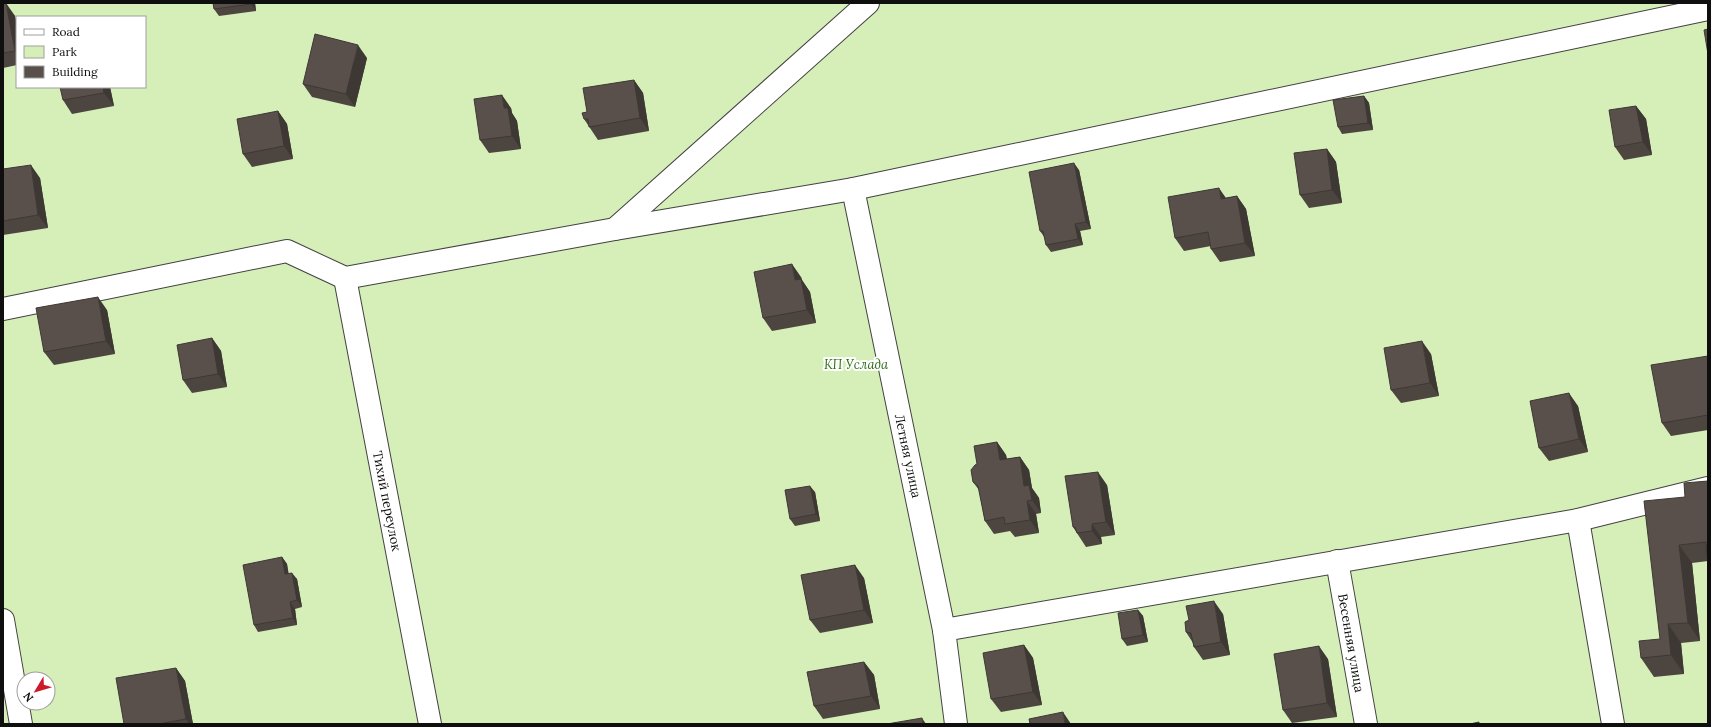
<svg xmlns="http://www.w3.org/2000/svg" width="1711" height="727" viewBox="0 0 1711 727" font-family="Lora,serif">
  <rect width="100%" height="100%" fill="#fffcf2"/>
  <!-- green -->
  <path fill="#d6eeb7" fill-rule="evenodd" d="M3,3H1708V724H3ZM17,17H145V87H17ZM24,679H48V703H24Z"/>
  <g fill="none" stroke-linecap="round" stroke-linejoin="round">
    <!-- street casing -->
    <g stroke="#424242" stroke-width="24">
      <g id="street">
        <polyline points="853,189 944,630 956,724"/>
        <polyline points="615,229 868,3"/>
        <polyline points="345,278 430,724"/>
        <polyline points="3,309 287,251 345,278 615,229 853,189 1708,9"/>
        <polyline points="1578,520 1613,724"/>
        <polyline points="1337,561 1366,724"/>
        <polyline points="3,620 21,724"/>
        <polyline points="944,630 1578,520 1708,488"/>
      </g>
    </g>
    <!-- street -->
    <use href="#street" stroke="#fff" stroke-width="22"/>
  </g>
  <!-- wall -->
  <g fill="#4d4540">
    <polygon points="213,3 255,3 256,11 219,16 214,9"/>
    <polygon points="3,4 15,16 17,27 17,65 3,68"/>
    <polygon points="367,58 355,107 312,97 303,84"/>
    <polygon points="634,80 643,93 649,131 598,140 584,119 587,112"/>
    <polygon points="110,87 114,106 72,114 63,100"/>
    <polygon points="1364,96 1369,103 1373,130 1342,134 1338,127"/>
    <polygon points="1636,106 1646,119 1652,155 1624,160 1615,147"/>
    <polygon points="511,108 512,113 517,121 521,149 489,153 480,140"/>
    <polygon points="278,111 287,124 293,159 252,167 243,154"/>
    <polygon points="1327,149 1336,162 1342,203 1309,208 1300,195"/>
    <polygon points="3,169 40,178 48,228 3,235"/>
    <polygon points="1079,170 1091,229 1080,231 1083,245 1051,252 1046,245 1045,238 1040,231"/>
    <polygon points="1237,196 1246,209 1255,256 1220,262 1211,249 1211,246 1184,251 1175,238 1226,198"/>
    <polygon points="801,277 802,280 810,292 816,323 772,331 763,318"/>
    <polygon points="107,310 115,354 54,365 44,352"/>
    <polygon points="212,338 221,351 227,387 192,393 183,380"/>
    <polygon points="1431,354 1439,396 1401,403 1391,390"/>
    <polygon points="1708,356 1708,430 1671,436 1662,423"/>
    <polygon points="1578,406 1588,452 1549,461 1539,448"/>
    <polygon points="997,442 1006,455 1007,459 1020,457 1029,470 1032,488 1039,498 1041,513 1036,514 1039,533 1015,537 1010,531 994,534 985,521 979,490 973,482 977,464"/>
    <polygon points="1708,481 1708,561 1692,563 1700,641 1681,643 1684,674 1654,677 1641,658 1660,639 1685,497"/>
    <polygon points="1107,485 1115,535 1101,537 1102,544 1086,547 1073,527"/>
    <polygon points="815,492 820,521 795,526 790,519"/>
    <polygon points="282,557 287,564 288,573 297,579 302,607 295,609 297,625 258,632 254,625"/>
    <polygon points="864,578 873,623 820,633 810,620"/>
    <polygon points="1138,610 1143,616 1148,642 1127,646 1122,639"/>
    <polygon points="1223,614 1230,655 1203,660 1194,647 1193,643 1186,632"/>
    <polygon points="1024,645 1033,658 1042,705 1001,712 991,699"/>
    <polygon points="1328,659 1337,717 1292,723 1283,710"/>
    <polygon points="864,662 874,675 880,709 823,719 814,706"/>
    <polygon points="176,668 185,681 193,724 124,724"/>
  </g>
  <!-- shaded-wall -->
  <g fill="#3e3834">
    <polygon points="6,3 15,16 17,27 17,54 15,51"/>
    <polygon points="251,3 255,3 256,11 251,4"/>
    <polygon points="358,45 367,58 355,107 346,94"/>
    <polygon points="634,80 643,93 649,131 640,118"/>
    <polygon points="103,87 110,87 114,106 104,93"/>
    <polygon points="502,95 511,108 512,113 517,121 521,149 512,136 504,108"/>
    <polygon points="1364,96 1369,103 1373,130 1368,123"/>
    <polygon points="1636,106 1646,119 1652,155 1643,142"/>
    <polygon points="278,111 287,124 293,159 284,146"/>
    <polygon points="1327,149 1336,162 1342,203 1332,190"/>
    <polygon points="1074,163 1079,170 1091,229 1086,222"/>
    <polygon points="31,165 40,178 48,228 38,215"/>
    <polygon points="1219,188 1228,201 1221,199"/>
    <polygon points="1237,196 1246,209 1255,256 1245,243"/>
    <polygon points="1075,224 1080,231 1083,245 1078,239"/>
    <polygon points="792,264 801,277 802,280 810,292 816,323 807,310 795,280"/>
    <polygon points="98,297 107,310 115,354 106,341"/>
    <polygon points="212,338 221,351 227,387 218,374"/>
    <polygon points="1422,341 1431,354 1439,396 1430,383"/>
    <polygon points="1569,393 1578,406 1588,452 1579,439"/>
    <polygon points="997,442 1006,455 1009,473 1000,460"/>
    <polygon points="1020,457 1029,470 1032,488 1039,498 1041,513 1032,500 1024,486"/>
    <polygon points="1098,472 1107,485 1115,535 1106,522"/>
    <polygon points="810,486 815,492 820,521 816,514"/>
    <polygon points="1027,501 1036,514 1039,533 1030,520"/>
    <polygon points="1092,524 1101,537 1102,544 1092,531"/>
    <polygon points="1679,545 1692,563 1700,641 1688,623"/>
    <polygon points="282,557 287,564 290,581 285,574"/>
    <polygon points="855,565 864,578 873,623 864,610"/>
    <polygon points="292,573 297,579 302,607 297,600"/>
    <polygon points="1214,601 1223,614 1230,655 1221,642"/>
    <polygon points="290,602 295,609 297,625 293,618"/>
    <polygon points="1138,610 1143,616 1148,642 1143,635"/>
    <polygon points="1668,624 1681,643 1684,674 1671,655"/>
    <polygon points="1024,645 1033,658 1042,705 1033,692"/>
    <polygon points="1319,646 1328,659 1337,717 1327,703"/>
    <polygon points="864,662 874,675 880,709 871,696"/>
    <polygon points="176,668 185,681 193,724 189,724 186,719"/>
    <polygon points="1063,712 1071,724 1065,724"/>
    <polygon points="922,718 926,724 923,724"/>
  </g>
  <!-- building -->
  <g fill="#59504b" stroke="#3e3834">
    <polygon points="6,3 15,51 3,53 3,4"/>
    <polygon points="213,3 251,3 251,4 214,9"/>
    <polygon points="1708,29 1708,54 1704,30"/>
    <polygon points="315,34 358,45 346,94 303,84"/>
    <polygon points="634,80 640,118 589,127 588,119 584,119 582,113 587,112 583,88"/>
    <polygon points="60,87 103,87 104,93 63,100"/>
    <polygon points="502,95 504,108 508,108 512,136 480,140 474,99"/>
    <polygon points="1364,96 1368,123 1338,127 1333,100"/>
    <polygon points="1636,106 1643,142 1615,147 1609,110"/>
    <polygon points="278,111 284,146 243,154 237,119"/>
    <polygon points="1327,149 1332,190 1300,195 1294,153"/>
    <polygon points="1074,163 1086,222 1075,224 1078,239 1046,245 1043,231 1040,231 1029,172"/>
    <polygon points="31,165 38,215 3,221 3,169"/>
    <polygon points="1219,188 1221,199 1237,196 1245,243 1211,249 1208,232 1175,238 1168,197"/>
    <polygon points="792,264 795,280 801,279 807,310 763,318 754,272"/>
    <polygon points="98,297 106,341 44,352 36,308"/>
    <polygon points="212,338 218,374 183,380 177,345"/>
    <polygon points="1422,341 1430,383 1391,390 1384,348"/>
    <polygon points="1708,356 1708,415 1662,423 1651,365"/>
    <polygon points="1569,393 1579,439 1539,448 1530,401"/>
    <polygon points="997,442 1000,460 1020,457 1024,486 1029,485 1032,500 1027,501 1030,520 1005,524 1004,517 985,521 978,486 973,482 971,470 975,465 977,464 974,446"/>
    <polygon points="1098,472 1106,522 1092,524 1092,531 1077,533 1075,527 1073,527 1065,476"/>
    <polygon points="1708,481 1708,555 1707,555 1706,542 1679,545 1688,623 1668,624 1671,655 1641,658 1639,641 1660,639 1644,501 1685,497 1684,483"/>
    <polygon points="810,486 816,514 790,519 785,490"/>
    <polygon points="282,557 285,574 292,573 297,600 290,602 293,618 254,625 243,565"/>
    <polygon points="855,565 864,610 810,620 801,575"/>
    <polygon points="1214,601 1221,642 1194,647 1191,633 1186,632 1185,622 1189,620 1186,606"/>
    <polygon points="1138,610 1143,635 1122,639 1118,613"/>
    <polygon points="1024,645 1033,692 991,699 983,653"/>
    <polygon points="1319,646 1327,703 1283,710 1274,654"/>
    <polygon points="864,662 871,696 814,706 807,672"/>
    <polygon points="176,668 186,719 159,724 124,724 116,678"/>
    <polygon points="1063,712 1065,724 1030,724 1029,719"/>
    <polygon points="922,718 923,724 887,724"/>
    <polygon points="1479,722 1479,724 1470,724"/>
  </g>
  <g text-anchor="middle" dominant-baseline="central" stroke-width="4" stroke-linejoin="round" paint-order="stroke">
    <!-- park labels -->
    <g font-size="13" font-style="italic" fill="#2e6e19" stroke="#fff">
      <text x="856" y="364">КП Услада</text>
    </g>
    <!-- street labels -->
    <g font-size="13" fill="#0f0f0f" stroke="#fff">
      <text transform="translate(908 456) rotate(78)">Летняя улица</text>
      <text transform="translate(387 501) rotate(79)">Тихий переулок</text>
      <text transform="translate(1351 643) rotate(80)">Весенняя улица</text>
    </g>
  </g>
  <!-- border -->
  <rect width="1711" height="727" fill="none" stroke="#0f0f0f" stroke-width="8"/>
  <!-- legend -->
  <rect x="16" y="16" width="130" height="72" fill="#ffffff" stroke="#9f9f9f"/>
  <rect x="24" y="29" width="20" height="6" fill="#ffffff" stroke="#9f9f9f"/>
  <text x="52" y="36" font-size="12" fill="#0f0f0f">Road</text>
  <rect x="24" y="46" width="20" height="12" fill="#d6eeb7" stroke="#9f9f9f"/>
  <text x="52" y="56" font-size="12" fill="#0f0f0f">Park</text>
  <rect x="24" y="66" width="20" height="12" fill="#59504b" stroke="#9f9f9f"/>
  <text x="52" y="76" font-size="12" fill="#0f0f0f">Building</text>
  <!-- north arrow -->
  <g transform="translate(36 691) rotate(232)"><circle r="19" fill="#ffffff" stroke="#9f9f9f"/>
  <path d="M0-3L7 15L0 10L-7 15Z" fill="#cc1a2a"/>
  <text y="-6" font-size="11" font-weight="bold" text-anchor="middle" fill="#0f0f0f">N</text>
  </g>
</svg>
